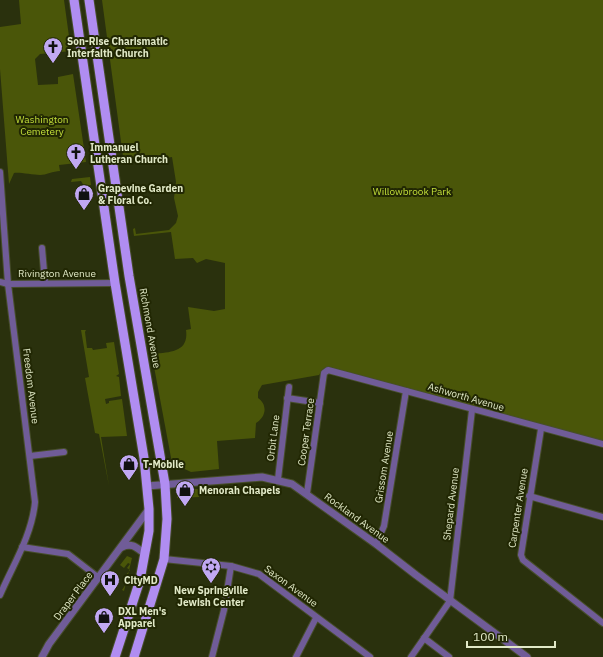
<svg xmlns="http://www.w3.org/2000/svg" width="603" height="657" viewBox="0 0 603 657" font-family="'IBM Plex Sans',sans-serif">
  <rect width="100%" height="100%" fill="#2a310d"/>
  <!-- green -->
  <g fill="#4a5609">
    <path d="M19,0H64L71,51L40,54L35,59L38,85L58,84V77L73,74L86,162L59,165L60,171C53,171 46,175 40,175C33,175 19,172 14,173L9,184L0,69V27L21,24Z"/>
    <path d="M102,0H603V441L329,367L324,368L319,375L262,385L258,392V398C268,405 266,417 256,423L255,438L217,441L219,469L191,472L172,463L152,356L154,354C171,352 189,352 186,330L191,329L188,307L214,311L225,309V263L206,259L197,263L193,258L175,259L171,232L134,236L133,229L135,228L136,234L169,230L176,223L178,216L174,198L176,182L172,157L147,161L146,156L126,159L124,164Z"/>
    <polygon points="90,177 91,185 84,186 81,181 71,182 72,179"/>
    <polygon points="92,189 93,199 80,202 80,198 83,197 82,191"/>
    <polygon points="86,330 85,332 87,348 92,348 93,350 107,348 106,343 114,342 119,374 116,376 119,377 121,396 105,399 106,404 109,403 109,401 122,399 127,436 101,437 109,486 99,434 95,433 85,378 89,377 81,330"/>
    <polygon points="198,489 199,497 177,498 178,490"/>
    <polygon points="127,556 132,558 124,591 122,590 126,584 124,583 127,578 125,576 130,570 127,568 130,564 128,563 124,568 120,565"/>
  </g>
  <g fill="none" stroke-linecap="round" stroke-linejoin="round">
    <!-- minor casing -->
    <g stroke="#474e2b" stroke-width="8">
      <g id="minor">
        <path d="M0,172L8,284L35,502C32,535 13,565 0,595"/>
        <polyline points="42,248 45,283"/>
        <polyline points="0,282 8,284 115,283"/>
        <polyline points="287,398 320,403"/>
        <polyline points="541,429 521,555 523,560 603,623"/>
        <polyline points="30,456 64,452"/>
        <polyline points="278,479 289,387"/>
        <polyline points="307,493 324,373 328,370 603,444"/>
        <polyline points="529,496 603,517"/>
        <polyline points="376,544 384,526 406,391"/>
        <polyline points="22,547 68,554 99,578"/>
        <polyline points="164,559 231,566 259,574 370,657"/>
        <polyline points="424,638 449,657"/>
        <polyline points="212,657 224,610 231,566"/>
        <polyline points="296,657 316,618"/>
        <polyline points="411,657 450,601 472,410"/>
      </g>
    </g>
    <!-- tertiary casing -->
    <g stroke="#474e2b" stroke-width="9">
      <g id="tertiary">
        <polyline points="147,486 262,477 292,484 376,544 416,575 527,657"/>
        <path d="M122,547C132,542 137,548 145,554"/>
        <polyline points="42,657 49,644 149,509"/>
      </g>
    </g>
    <!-- primary casing -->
    <g stroke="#474e2b" stroke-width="11">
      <g id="primary">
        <polyline points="74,0 115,283 144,458 149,509 149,531 140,580 115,657"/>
        <polyline points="89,0 129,276 165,484 167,519 164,559 134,657"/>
      </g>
    </g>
    <!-- minor -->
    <use href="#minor" stroke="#705c98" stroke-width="6"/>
    <!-- tertiary -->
    <use href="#tertiary" stroke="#705c98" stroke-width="7"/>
    <!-- primary -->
    <use href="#primary" stroke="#b08df1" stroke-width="9"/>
  </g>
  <!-- icons -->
  <defs>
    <g id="church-pin" transform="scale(1)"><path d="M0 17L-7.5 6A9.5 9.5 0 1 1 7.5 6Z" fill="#c1a8f3" stroke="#212703"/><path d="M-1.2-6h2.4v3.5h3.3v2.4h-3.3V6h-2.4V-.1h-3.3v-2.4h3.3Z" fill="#111"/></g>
    <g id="shop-pin" transform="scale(1)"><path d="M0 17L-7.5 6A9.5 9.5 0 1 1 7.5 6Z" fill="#c1a8f3" stroke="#212703"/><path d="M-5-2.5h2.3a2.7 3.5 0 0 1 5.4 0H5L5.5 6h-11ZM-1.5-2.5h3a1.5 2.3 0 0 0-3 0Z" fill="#111"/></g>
    <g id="synagogue-pin" transform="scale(1)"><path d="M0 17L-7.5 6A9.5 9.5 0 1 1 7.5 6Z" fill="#c1a8f3" stroke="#212703"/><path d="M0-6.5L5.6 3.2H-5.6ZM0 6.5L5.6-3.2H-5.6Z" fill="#111"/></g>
    <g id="hospital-pin" transform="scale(1)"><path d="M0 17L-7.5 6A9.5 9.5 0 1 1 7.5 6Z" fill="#c1a8f3" stroke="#212703"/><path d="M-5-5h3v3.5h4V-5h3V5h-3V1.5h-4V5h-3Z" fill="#111"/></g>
  </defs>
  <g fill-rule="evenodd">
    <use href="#church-pin" x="53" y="47"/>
    <use href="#church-pin" x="76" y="153"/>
    <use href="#shop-pin" x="84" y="194"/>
    <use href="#shop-pin" x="129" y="464"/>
    <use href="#shop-pin" x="185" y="490"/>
    <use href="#synagogue-pin" x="211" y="567"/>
    <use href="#hospital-pin" x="110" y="580"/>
    <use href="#shop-pin" x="104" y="617"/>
  </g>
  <g text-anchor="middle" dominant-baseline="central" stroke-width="4" stroke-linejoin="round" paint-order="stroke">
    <!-- poi labels -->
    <g font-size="10" font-weight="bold" fill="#e1e9c7" stroke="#212703" text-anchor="start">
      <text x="67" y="41">Son-Rise Charismatic<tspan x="67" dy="12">Interfaith Church</tspan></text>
      <text x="90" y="147">Immanuel<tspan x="90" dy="12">Lutheran Church</tspan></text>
      <text x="98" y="188">Grapevine Garden<tspan x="98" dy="12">&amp; Floral Co.</tspan></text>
      <text x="143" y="464">T-Mobile</text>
      <text x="199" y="490">Menorah Chapels</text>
      <text x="124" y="580">CityMD</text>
      <text x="211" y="590" text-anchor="middle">New Springville<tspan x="211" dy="12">Jewish Center</tspan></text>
      <text x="118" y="611">DXL Men's<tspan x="118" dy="12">Apparel</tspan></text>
    </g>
    <!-- park labels -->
    <g font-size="10" fill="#c3df3a" stroke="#212703">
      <text x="42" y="119">Washington<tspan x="42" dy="12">Cemetery</tspan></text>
      <text x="412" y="191">Willowbrook Park</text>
    </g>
    <!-- street labels -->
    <g font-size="10" fill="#e1e9c7" stroke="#212703">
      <text x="57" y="273">Rivington Avenue</text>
      <text transform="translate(150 328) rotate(80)">Richmond Avenue</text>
      <text transform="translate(31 386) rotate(83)">Freedom Avenue</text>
      <text transform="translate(466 397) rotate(16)">Ashworth Avenue</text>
      <text transform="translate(306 432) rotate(-82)">Cooper Terrace</text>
      <text transform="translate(273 438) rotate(-83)">Orbit Lane</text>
      <text transform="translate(384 467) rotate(-81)">Grissom Avenue</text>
      <text transform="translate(451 504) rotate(-83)">Shepard Avenue</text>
      <text transform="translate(518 508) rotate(-81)">Carpenter Avenue</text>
      <text transform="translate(357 518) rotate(36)">Rockland Avenue</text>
      <text transform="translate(291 586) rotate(36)">Saxon Avenue</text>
      <text transform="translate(73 596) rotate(-53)">Draper Place</text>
    </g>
  </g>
  <!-- scale -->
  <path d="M467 641v6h88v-6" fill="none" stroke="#e1e9c7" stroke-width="2"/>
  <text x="473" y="641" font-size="12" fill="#e1e9c7" stroke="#212703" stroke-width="3" paint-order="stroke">100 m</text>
</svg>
